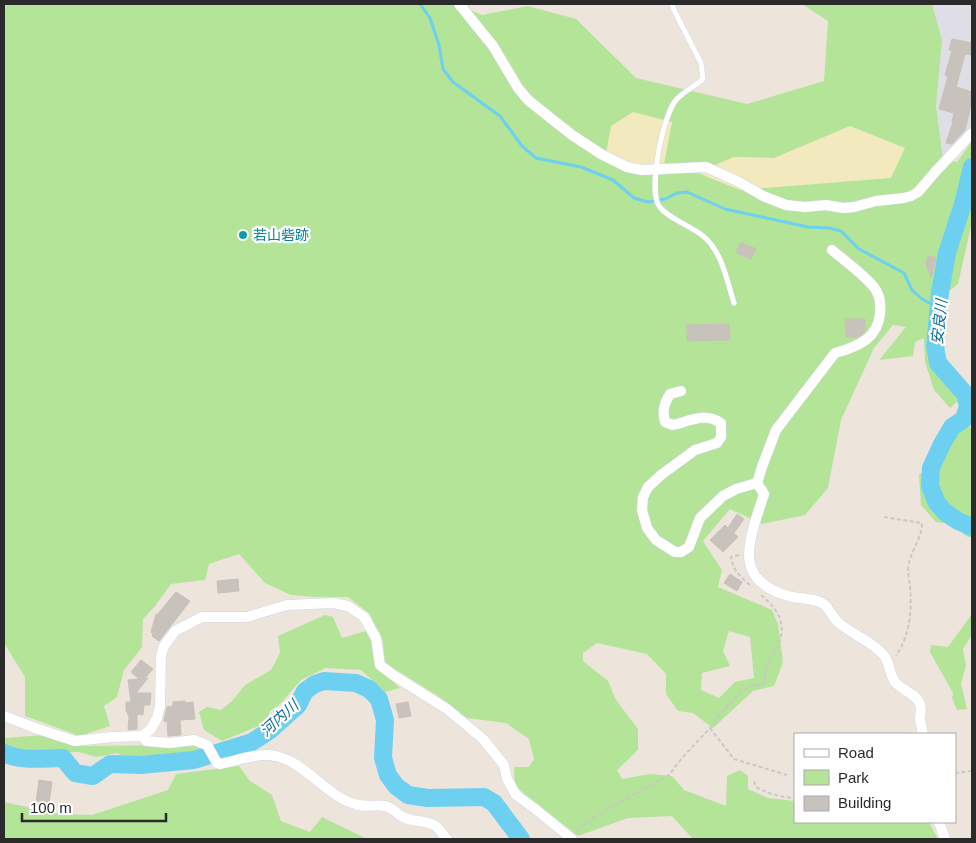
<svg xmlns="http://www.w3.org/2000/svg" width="976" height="843" viewBox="0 0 976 843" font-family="Helvetica,'Noto Sans JP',sans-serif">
  <rect width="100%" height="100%" fill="#ede5dc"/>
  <!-- industrial -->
  <polygon fill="#dfdde5" points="932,4 972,4 972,129 943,160 936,106 942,40"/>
  <!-- green -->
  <g fill="#b3e498" fill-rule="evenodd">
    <path d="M4,4H457L482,15L528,6L576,19L636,78L747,104L824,81L828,21L802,4H932L942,40L936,106L943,159L957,162L972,141V222L958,284L949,291L938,290L932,361L958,401L950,408L934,390L925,362L924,338L915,342L913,356L879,360L906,327L893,325L874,348L841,420L828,488L805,515L762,524L730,509L703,541L722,570L718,587L772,610L778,624L783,662L774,686L753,691L713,728L693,713L678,711L666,694V674L647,654L597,643L583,653V661L608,681L616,700L638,729V750L617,770L622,779L650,774L672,776L684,790L726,806L727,776L740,770L748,776V789L768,798L795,801V822H927L930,824L938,839H693L672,816L628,818L578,836L527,796L515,785L514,767H529L534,759L529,739L506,723L467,718L438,696L385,663L383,642L370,614L348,597H316L291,595L265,583L239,554L209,564L205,580L171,584L155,606L143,619L142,647L124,670L117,697L104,706L110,726L80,736L25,716V677L4,643ZM734,157L774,158L699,172ZM729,631L750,637L754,678L735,682L719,698L701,690L702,673L730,666L723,651Z"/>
    <polygon points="967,424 972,430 972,538 966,536 952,524 936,522 921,505 919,474 938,463 956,429"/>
    <polygon points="972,614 972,635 963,649 966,665 961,684 967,709 957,710 952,698 953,693 930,652 931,645 948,647"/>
    <polygon points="325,615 333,617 342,638 366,631 372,643 375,666 400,688 385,692 361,670 326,668 301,680 280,704 270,711 266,723 222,741 204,730 199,712 207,707 221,710 232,701 245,685 271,670 280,653 278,636"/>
    <polygon points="44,735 79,746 195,745 202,749 187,756 132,761 117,753 96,757 79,752 21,754 4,748 4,738"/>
    <polygon points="239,766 250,781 272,795 281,821 310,832 322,817 367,839 4,839 4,802 59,814 92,815 168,790 176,774"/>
  </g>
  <!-- sand -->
  <g fill="#f2e9bf">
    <polygon points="633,112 672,122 662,175 631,173 606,153 611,126"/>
    <polygon points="850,126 905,148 891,178 740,190 698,173 734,157 774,158"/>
  </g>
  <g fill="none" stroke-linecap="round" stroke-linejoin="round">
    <!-- stream -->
    <polyline stroke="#6ed0f0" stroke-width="3" points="420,4 430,18 439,45 443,69 453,82 500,116 522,146 536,158 581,167 613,180 634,198 648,202 665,199 677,193 687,192 725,209 808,227 829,228 841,231 859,249 904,273 912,290 922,299 939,308"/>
    <!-- river -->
    <g stroke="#6ed0f0" stroke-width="18">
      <polyline points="972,167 963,204 947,253 940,293 935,346 938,363 965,394 968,406 964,419 952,427 942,444 931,468 930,486 937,503 945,512 958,521 972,527"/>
      <path d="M4,753C21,762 45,758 63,758L75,773L93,776L110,764L141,765L194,760L252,742L269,731L298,705L305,691L315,684L324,681L356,683L369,689L379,699L385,720L383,758L388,775L396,786L408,795L428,798L484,797L494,803L521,839"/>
    </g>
  </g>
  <!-- building -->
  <g fill="#c8c2bc" stroke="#c8c1b6">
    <polygon points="952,39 972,43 972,55 965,54 956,87 972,92 972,101 965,130 952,144 946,143 953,122 952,122 954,113 939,109 948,76 945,75 952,51 949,50"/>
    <polygon points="741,242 756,249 751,259 736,253"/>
    <polygon points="928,256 936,258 931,278 926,264"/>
    <polygon points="845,319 865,319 865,331 858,337 846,337"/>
    <polygon points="729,324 730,340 687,341 687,325"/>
    <polygon points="737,514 744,519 734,533 738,537 723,552 710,540 725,525 728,528"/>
    <polygon points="730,574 742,582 737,591 724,583"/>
    <polygon points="238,579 239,591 218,593 217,581"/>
    <polygon points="176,592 190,601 159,641 152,636 153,634 151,632 156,614 157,615"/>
    <polygon points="141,660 153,669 145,678 148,678 136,693 151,693 150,705 144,705 143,715 137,714 137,729 128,730 129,717 126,710 126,702 131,702 128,680 139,679 131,672"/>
    <polygon points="185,701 185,703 193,702 195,719 180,720 181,735 168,736 167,721 164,722 164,720 167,707 173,706 173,702"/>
    <polygon points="408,702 411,716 399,718 396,704"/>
    <polygon points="39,780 52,782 49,804 36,802"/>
  </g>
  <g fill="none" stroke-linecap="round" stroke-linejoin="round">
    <!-- service casing -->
    <g stroke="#d1d5e3" stroke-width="6">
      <path id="service" d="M672,4L674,10L701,63L703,79C695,86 683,92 676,100C663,115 648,189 659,206C667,218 693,227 703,236C722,251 727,281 734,303"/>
    </g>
    <!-- minor casing -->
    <g stroke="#d1d5e3" stroke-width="11">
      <g id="minor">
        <polyline points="459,4 493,46 518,88 528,100 572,135 601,154 627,167 642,170 706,167 739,182 763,196 786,205 805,207 826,205 843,208 854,207 876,201 904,198 911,196 918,192 936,171 972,133"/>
        <path d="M832,250C845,261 862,273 873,286C885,300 882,327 867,339C858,346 846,350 835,353L776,430L762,467L757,483L764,494C750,539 729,581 792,597C803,599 817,598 825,605C830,610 833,618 839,623C853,635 874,642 885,657C890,665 890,675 895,682C902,691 915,692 920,704C922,709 920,714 920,719C921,724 922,729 923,734"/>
        <path d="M681,391L670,394C664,404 662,411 665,422L673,425C690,421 705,412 721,423V437L717,443L695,450L661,475L648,487L643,497L642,510L647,528L656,540L675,552H681L689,547L700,518L723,496L736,489L757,483"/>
        <polyline points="4,716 38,729 75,741 112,737 142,736 151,729 157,718 160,706 161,656 164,646 175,631 202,617 247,617 287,605 334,603 348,606 364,617 376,638 380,665 393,675 447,709 483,739 504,765 507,779 516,795 534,808 572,839"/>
        <path d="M142,736L146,741L170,743L194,740L207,745L217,763L220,764C236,761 253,754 269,755C304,758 323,795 355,804C365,808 375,804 385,806C391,807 396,813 401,816C410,822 424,820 434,825C439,828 443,835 447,839"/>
        <polyline points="939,822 945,839"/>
      </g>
    </g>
    <!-- path -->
    <g stroke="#c8c8c8" stroke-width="2" stroke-dasharray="4 2.5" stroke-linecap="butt">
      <path d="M884,517L922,523C922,538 912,549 909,563C907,570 909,579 910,586C912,611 910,635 896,656"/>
      <path d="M739,555L731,557C733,570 740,577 750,585"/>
      <polyline points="972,678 972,694"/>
      <polyline points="710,728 734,759 787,775"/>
      <polyline points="955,773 972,771"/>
      <path d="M754,781L756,787C769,794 780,797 795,798"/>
      <path d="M577,830L602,812L669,775L682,758L710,728L722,712L739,694L750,686L764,684C765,677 765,671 768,664C770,659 773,655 776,650C788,626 780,611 761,595"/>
    </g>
    <!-- service -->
    <use href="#service" stroke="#fff" stroke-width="5"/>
    <!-- minor -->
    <use href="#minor" stroke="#fff" stroke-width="10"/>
  </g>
  <!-- markers -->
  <circle fill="#0f9aa8" stroke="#fff" stroke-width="2" cx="243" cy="235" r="5"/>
  <g text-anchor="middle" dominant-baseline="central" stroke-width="4.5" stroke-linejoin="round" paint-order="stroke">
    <!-- culture labels -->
    <g font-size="14" fill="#0d838f" stroke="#fff" text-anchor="start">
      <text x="253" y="235">若山砦跡</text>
    </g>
    <!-- water labels -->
    <g font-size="15" font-style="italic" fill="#0c6e9d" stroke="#fff">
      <text transform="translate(939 322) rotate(-84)">安良川</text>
      <text transform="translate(279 718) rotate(-42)">河内川</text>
    </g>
  </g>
  <!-- border -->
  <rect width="976" height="843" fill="none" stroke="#2a2a2a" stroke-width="10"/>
  <!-- legend -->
  <rect x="794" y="733" width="162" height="90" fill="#ffffff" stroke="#aaaaaa"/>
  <rect x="804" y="749" width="25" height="8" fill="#ffffff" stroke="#aaaaaa"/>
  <text x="838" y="758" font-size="15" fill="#2a2a2a">Road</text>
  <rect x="804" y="770" width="25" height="15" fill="#b3e498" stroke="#aaaaaa"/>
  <text x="838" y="783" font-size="15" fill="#2a2a2a">Park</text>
  <rect x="804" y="796" width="25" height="15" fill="#c8c2bc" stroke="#aaaaaa"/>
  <text x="838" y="808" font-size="15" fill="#2a2a2a">Building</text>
  <!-- scale -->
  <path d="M22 813v8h144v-8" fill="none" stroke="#2a2a2a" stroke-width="2.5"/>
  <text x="30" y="813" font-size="15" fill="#2a2a2a" stroke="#ffffff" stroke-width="4" paint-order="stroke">100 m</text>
</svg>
